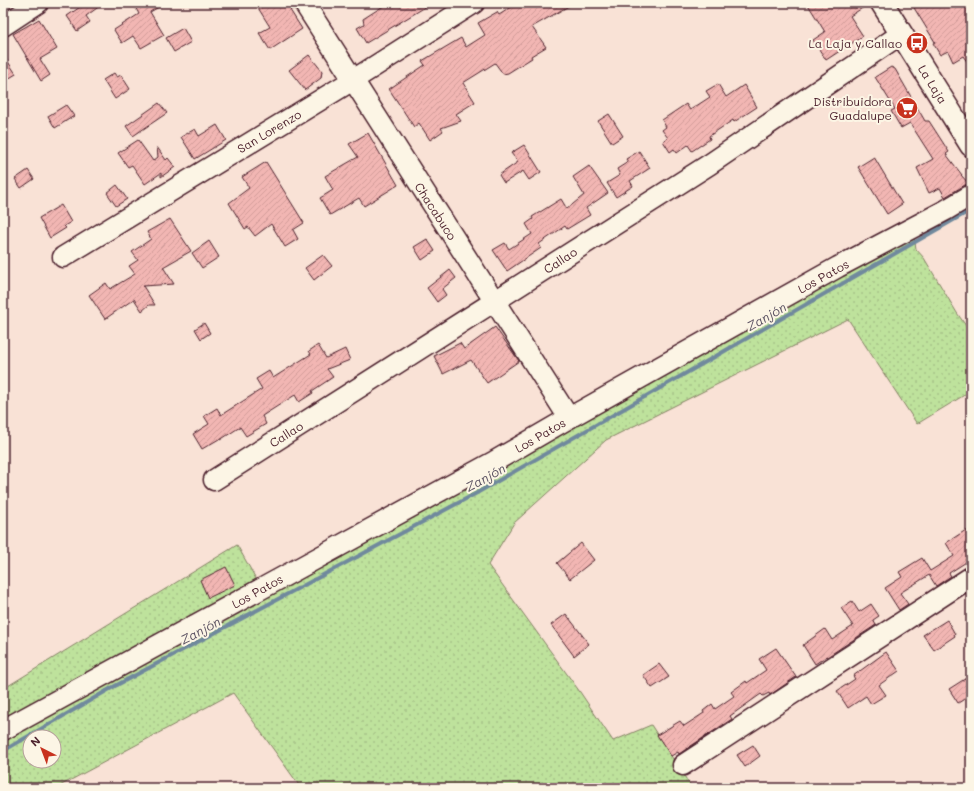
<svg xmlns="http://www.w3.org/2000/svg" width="974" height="791" viewBox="0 0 974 791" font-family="Mali,sans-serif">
  <defs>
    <pattern id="grass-dots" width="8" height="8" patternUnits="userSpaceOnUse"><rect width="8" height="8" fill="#bee29c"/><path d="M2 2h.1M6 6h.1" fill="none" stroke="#a5c187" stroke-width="1.8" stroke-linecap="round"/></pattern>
    <pattern id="building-hatch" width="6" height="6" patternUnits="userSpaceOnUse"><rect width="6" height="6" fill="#f2b6b3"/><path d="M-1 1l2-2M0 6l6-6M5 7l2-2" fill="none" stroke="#d19c9a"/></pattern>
  </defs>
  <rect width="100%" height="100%" fill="#f9e2d6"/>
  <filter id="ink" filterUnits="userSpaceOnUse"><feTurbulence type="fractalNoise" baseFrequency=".025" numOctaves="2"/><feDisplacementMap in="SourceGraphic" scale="8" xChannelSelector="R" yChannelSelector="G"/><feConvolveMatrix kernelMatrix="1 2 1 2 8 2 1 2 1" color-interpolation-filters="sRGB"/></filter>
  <g filter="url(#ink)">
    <!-- grass -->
    <path fill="url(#grass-dots)" stroke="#848064" fill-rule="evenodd" d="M914,235L916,249L924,258L957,313L971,333V391L917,424L848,319L606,440L514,523L488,565L580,692L613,741L651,725L692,788H301L233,693L56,788H3V689L237,545L260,586ZM30,737H54V761H30Z"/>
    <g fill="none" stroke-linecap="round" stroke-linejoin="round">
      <!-- stream -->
      <polyline stroke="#6f899d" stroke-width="4" points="3,751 115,686 475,494 971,210"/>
    </g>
    <!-- building -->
    <g fill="url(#building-hatch)" stroke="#4a1f2b">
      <polygon points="86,3 104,3 86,16 90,22 77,31 67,16"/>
      <polygon points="133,3 166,3 150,12 164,35 141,48 133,36 122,43 114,30 139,14"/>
      <polygon points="255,3 293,3 294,8 290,10 302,29 270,50 259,33 270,27"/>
      <polygon points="388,3 432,3 366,43 357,28 364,24 363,19"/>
      <polygon points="518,3 574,3 532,27 546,47 531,56 532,58 508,73 503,74 495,63 463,83 475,102 456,114 461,121 441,128 443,131 430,140 419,123 414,127 389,89 425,65 422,61 461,38 466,47 485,35 478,23 497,12 499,15"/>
      <polygon points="807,3 870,3 850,16 863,36 826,60 813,40 825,32"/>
      <polygon points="911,3 971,3 971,67 963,56 953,62 948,51 940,55 933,43 935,42"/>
      <polygon points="39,19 57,49 40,59 50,75 41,81 13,34"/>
      <polygon points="183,28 191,42 174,52 166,38"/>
      <polygon points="3,54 16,74 3,82"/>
      <polygon points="309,55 322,71 321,78 305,90 289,70"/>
      <polygon points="891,67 895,69 925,121 929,121 949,152 946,154 962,175 961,175 969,184 965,185 945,197 940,188 929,193 917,168 933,159 910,123 901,128 891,111 895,109 875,77"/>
      <polygon points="114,73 117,77 121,75 130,89 115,99 103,80"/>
      <polygon points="718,84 726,97 744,85 757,107 734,122 733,120 709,136 710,139 692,151 688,145 677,153 674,149 670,152 663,141 668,138 662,130 666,127 662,120 686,104 690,110 710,97 706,91"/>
      <polygon points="159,103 167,113 133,136 126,126"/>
      <polygon points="66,105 74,116 55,128 48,116"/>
      <polygon points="609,114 623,136 612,143 598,121"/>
      <polygon points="217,125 226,140 195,159 181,137 195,129 199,136"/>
      <polygon points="368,133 398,185 364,206 359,198 330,215 320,198 333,190 325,176 358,157 349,144"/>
      <polygon points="138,140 153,161 158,157 157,147 166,160 168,158 175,167 161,177 161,173 145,184 132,165 128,167 118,153"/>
      <polygon points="524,145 541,172 529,180 523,171 504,183 499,175 518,162 511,153"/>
      <polygon points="639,151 650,168 630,181 633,186 616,197 607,183 620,175 617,169 628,162 626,159"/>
      <polygon points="874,157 902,204 887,214 858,167"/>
      <polygon points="266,162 304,223 293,230 298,239 285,247 271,224 255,236 248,227 245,229 229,203 249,188 242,177"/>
      <polygon points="589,166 608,193 586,208 590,215 567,229 565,226 539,244 541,248 507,271 493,250 505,243 509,249 532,234 526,224 533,219 532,217 561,199 567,209 584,195 573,177"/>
      <polygon points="28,170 34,179 21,188 15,179"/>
      <polygon points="117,185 127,199 116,206 107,193"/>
      <polygon points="61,205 71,222 64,226 66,228 50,238 39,218"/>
      <polygon points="170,219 191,251 163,267 174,284 143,286 155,305 149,305 142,311 134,299 105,319 89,295 106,283 110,289 135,274 129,266 138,260 132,252 151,239 147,232"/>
      <polygon points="427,239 435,251 422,260 414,247"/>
      <polygon points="209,241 219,257 202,268 192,253"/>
      <polygon points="323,255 332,266 314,280 305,268"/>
      <polygon points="450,270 456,278 442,289 446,295 437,302 427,288"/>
      <polygon points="204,323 210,333 201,339 195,329"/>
      <polygon points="495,327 519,361 487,383 471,360 443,374 434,356 460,343 464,349"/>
      <polygon points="318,345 326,358 345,349 350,360 327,369 333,377 312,391 313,393 299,402 295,395 262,416 266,424 246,436 240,427 220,440 219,439 202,449 193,434 209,424 204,416 217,408 221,415 262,389 256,379 269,371 273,378 311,354 309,351"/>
      <polygon points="966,530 971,538 971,540 967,542 971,549 971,559 949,573 951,576 936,586 929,575 900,593 908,604 899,610 885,588 902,577 899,572 922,558 930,571 954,556 946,543"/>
      <polygon points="581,543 594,560 570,579 557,563"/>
      <polygon points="226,567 235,585 208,598 200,580"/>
      <polygon points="852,601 859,612 871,604 879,616 873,620 876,625 827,657 827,656 815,664 803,645 825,629 832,640 853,626 841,608"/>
      <polygon points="566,614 589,644 574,656 551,625"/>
      <polygon points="947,620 955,634 954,634 955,636 934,650 923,635"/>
      <polygon points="776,648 796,677 770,695 769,693 763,696 761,694 730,716 732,719 688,748 679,754 678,752 671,756 657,735 680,721 684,726 704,713 703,711 712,704 715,709 734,696 731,692 746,681 747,683 766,670 759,659"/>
      <polygon points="886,652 899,671 879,685 886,695 871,704 866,696 848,708 837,691 855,679 853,676"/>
      <polygon points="659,664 669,677 652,688 643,675"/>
      <polygon points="971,675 971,695 958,703 949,689"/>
      <polygon points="753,745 760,756 745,767 737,755"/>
    </g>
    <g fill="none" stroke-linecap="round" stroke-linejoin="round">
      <!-- minor casing -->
      <g stroke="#4a1f2b" stroke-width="23">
        <g id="minor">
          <polyline points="304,3 569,418"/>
          <polyline points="3,26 38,3"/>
          <polyline points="63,257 353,80 474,3"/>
          <polyline points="214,480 710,164 901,34"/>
          <polyline points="3,730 495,461 569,418 838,267 946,210 971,195"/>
          <polyline points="683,765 971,577"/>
        </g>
      </g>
      <!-- major casing -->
      <g stroke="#4a1f2b" stroke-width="25">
        <polyline id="major" points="882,3 971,145"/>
      </g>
      <!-- minor -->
      <use href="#minor" stroke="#fcf5e5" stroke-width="20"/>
      <!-- major -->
      <use href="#major" stroke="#fcf5e5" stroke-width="22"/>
    </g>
  </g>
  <!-- icons -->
  <defs>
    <g id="bus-disc" transform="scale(1.15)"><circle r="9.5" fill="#c8321e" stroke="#fcf5e5"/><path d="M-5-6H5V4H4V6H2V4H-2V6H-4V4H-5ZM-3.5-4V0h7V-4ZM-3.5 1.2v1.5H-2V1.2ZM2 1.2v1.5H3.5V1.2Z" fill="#fff"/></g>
    <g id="supermarket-disc" transform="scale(1.15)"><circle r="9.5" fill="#c8321e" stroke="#fcf5e5"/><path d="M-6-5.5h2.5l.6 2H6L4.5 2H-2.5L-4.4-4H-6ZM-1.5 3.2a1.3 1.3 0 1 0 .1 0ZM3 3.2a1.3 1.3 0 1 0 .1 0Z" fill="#fff"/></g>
  </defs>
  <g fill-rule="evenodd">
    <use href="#bus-disc" x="917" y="43"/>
    <use href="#supermarket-disc" x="907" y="108"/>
  </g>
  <g text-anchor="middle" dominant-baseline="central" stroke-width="4" stroke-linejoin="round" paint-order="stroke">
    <!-- poi labels -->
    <g font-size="12" fill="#4a1f2b" stroke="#fcf5e5" text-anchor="end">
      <text x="902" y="43">La Laja y Callao</text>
      <text x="892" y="101">Distribuidora<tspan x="892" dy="14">Guadalupe</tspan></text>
    </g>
    <!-- street labels -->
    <g font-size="12" fill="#4a1f2b" stroke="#fcf5e5">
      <text transform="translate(933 84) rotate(58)">La Laja</text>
      <text transform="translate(269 131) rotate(-31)">San Lorenzo</text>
      <text transform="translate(436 211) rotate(57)">Chacabuco</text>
      <text transform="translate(560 260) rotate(-33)">Callao</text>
      <text transform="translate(823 276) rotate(-29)">Los Patos</text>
      <text transform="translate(286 434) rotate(-32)">Callao</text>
      <text transform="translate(540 435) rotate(-30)">Los Patos</text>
      <text transform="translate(257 591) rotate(-29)">Los Patos</text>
    </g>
    <!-- water labels -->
    <g font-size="13" font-style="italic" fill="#5d5464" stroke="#fcf5e5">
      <text transform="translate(766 316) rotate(-30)">Zanjón</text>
      <text transform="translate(485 477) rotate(-29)">Zanjón</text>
      <text transform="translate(200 630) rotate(-28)">Zanjón</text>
    </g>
  </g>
  <!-- margin -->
  <rect width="974" height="791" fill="none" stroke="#fcf5e5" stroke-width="16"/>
  <rect x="8" y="8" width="958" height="775" fill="none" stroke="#4a1f2b" stroke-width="1.5" filter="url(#ink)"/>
  <!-- north arrow -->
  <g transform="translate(42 749) rotate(318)"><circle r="19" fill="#fcf5e5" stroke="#b59f9b"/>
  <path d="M0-3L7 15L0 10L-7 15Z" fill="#c8321e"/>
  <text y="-6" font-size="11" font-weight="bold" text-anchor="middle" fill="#4a1f2b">N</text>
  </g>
</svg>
